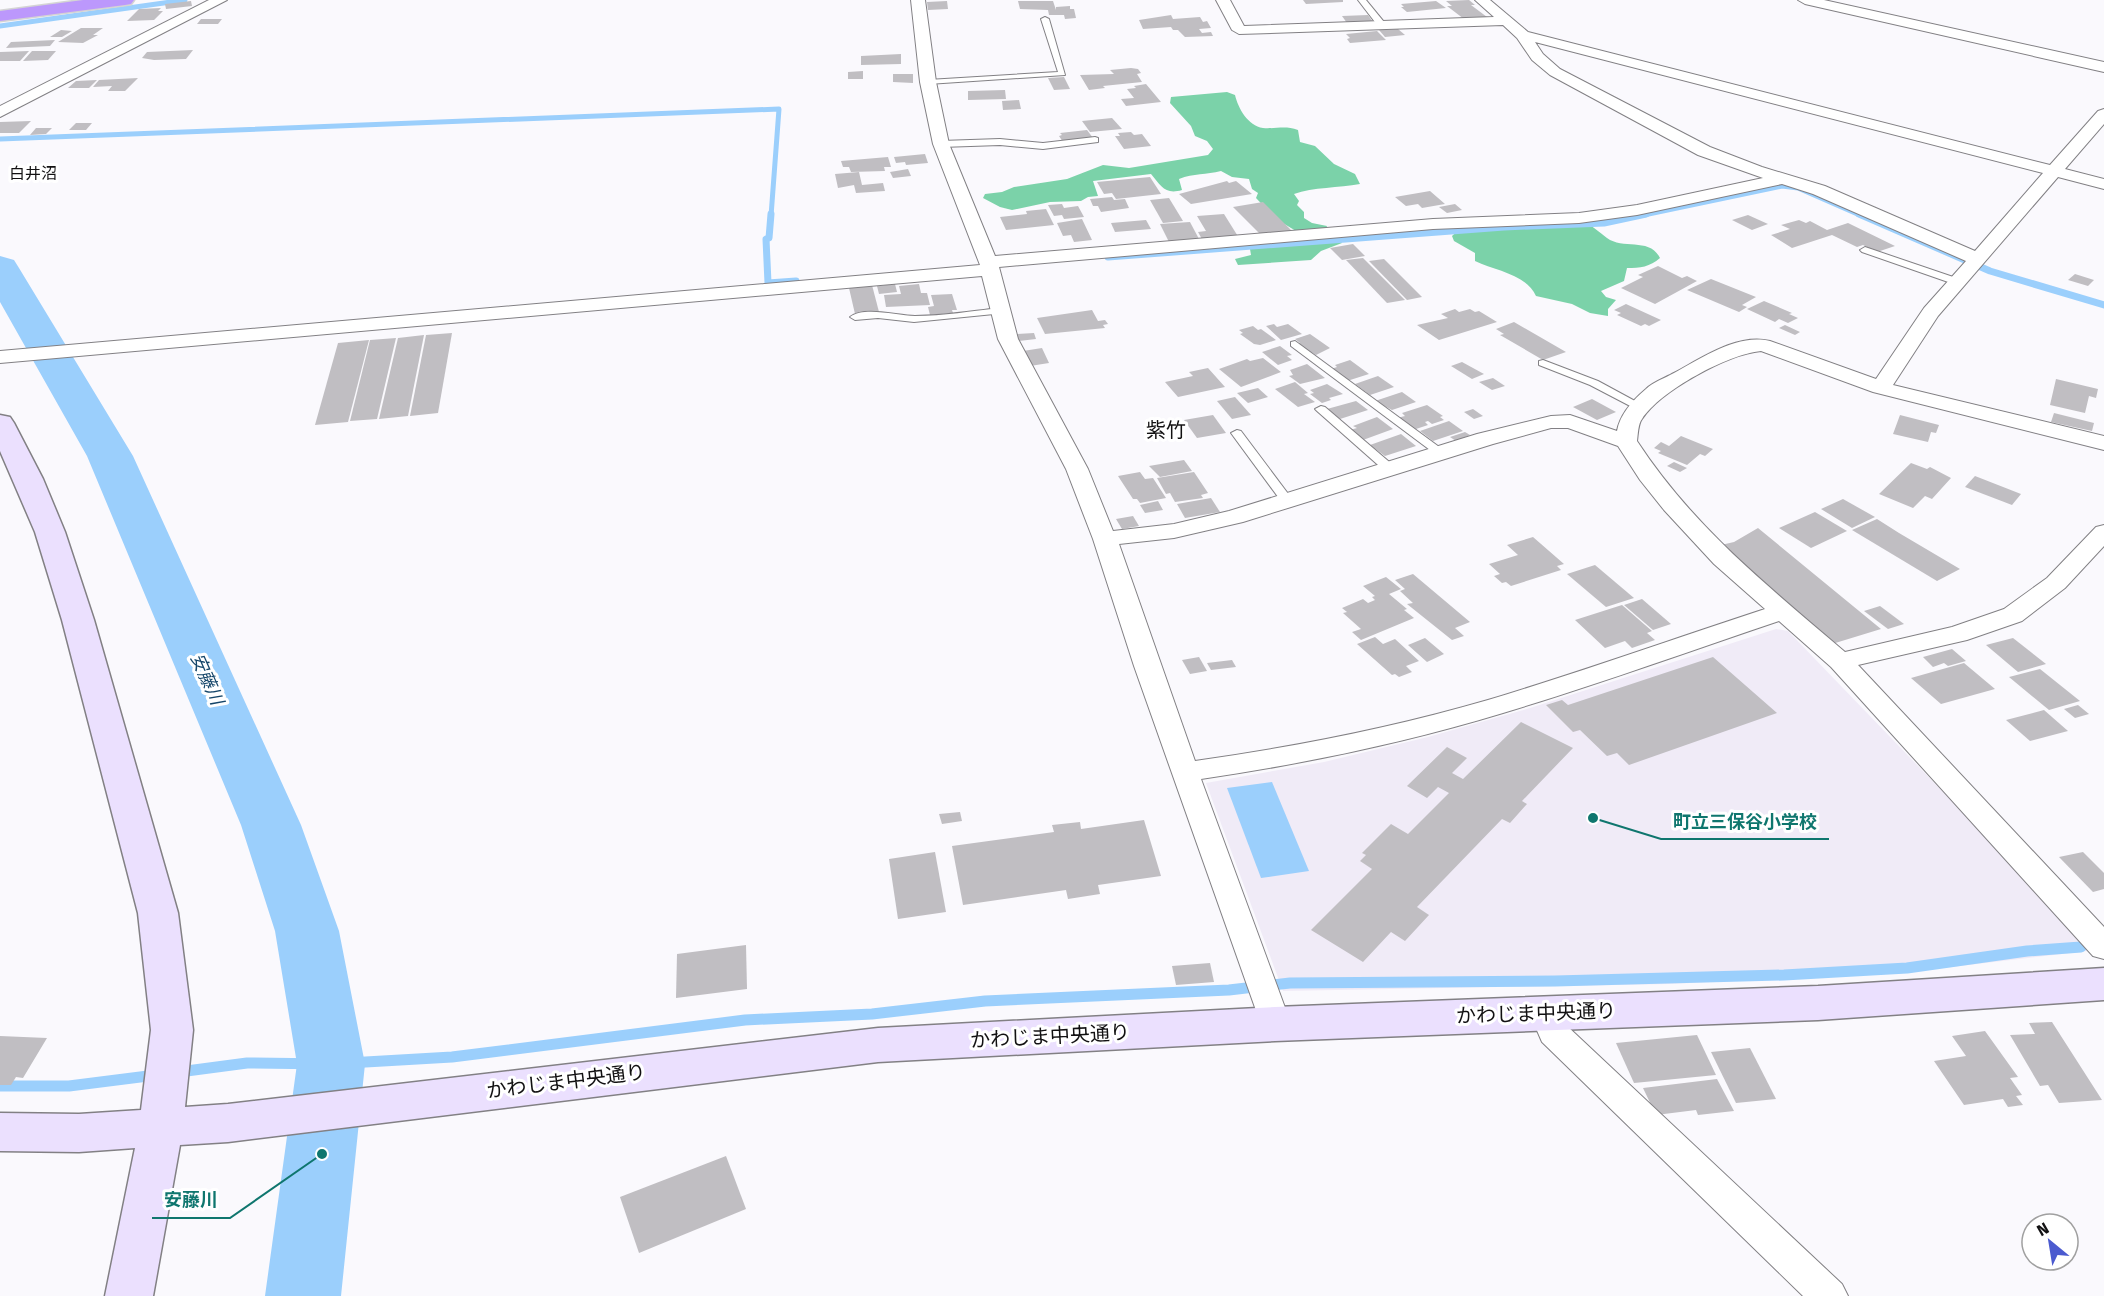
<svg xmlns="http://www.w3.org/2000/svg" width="2104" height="1296" viewBox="0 0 2104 1296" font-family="'Fira Sans','Noto Sans JP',sans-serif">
  <rect width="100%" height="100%" fill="#faf9fd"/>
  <!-- built -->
  <polygon fill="#f0ebf7" points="1776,629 1788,631 2002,853 2088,951 1901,973 1669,984 1283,991 1206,783 1324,762 1428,737 1530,708"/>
  <!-- forest -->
  <g fill="#7bd2a9">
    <path d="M1227,92L1235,95C1238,108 1248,126 1263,128C1276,129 1285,125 1298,130L1300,142L1315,146L1334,164L1355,174L1360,184C1339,188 1313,187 1294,194L1299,201L1297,205L1304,212V218L1312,223L1327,226L1326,229C1331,236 1338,236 1342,243L1321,251L1311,260L1238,265L1235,259L1251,255L1249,243L1306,237L1276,219L1256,198L1258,193L1252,189L1249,179L1232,177L1221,171C1206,175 1194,173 1179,179L1182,190C1165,195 1161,186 1151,174L1093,181L1098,196L1088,197L1081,201L1050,202L1012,210L1000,207L983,198L985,194L1002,192L1014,187L1067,179L1103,165L1129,168L1208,155L1213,149L1207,141L1195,136L1191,126L1170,103L1171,97Z"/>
    <path d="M1583,221C1594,227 1598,231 1607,238C1623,250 1650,237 1660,258C1650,267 1640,268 1627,268L1624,281L1601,291L1606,297L1616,300L1608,309V316L1590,313L1572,304L1536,296C1526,274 1496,271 1475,261V253L1454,241L1452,236L1461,228L1493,225L1544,228L1552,223Z"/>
  </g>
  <!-- water -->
  <polygon fill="#9bcffc" points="1272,782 1309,871 1261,878 1227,788"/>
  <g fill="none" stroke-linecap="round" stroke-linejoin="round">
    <!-- stream-far2 -->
    <g stroke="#9bcffc" stroke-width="5">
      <polyline points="0,26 185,0"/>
      <polyline points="0,139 779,109 771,216"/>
      <polyline points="1639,216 1782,186 1798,188 1862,216"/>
    </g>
    <!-- stream-far1 -->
    <g stroke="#9bcffc" stroke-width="7">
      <polyline points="771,214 769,238 766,239 768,283 796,281"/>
      <polyline points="1859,214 1990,271 2104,305"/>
      <polyline points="1108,257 1504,227 1604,223 1646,214"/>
    </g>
    <!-- stream -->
    <g stroke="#9bcffc" stroke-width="11">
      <polyline points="179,1072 247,1063 331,1064 452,1057 745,1020 872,1014 985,1001 1229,990 1290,983 1555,981 1784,975 1907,968 2027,951 2081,947"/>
      <polyline points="0,1086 69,1086 156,1075"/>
    </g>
    <!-- river -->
    <polygon fill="#9bcffc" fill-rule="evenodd" points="0,256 14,260 19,268 133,456 301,825 339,931 365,1064 341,1296 265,1296 297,1064 275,931 241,825 87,456 0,302"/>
  </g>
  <!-- building -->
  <g fill="#c0bec2">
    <polygon points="1303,0 1343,0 1343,2 1306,4"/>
    <polygon points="1469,0 1475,5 1471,5 1487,17 1464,19 1447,6 1452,6 1446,1"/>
    <polygon points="191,1 192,6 166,9 165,4"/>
    <polygon points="947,1 948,9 928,10 927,2"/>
    <polygon points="1018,1 1053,1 1056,10 1056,7 1070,6 1070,9 1074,9 1076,18 1065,19 1064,15 1049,15 1048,10 1020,9"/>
    <polygon points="1436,1 1446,8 1407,12 1401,7 1404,7 1401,4"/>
    <polygon points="161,8 158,11 163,11 154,20 127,21 139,9"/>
    <polygon points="1171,15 1173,19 1200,17 1203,22 1207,21 1211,28 1199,29 1202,33 1211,32 1213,36 1185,37 1178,30 1173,30 1171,27 1143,29 1139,20"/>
    <polygon points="1368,15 1373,22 1347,23 1342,16"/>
    <polygon points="201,19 222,19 218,24 197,24"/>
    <polygon points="81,28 103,28 93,35 98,35 83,43 58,42"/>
    <polygon points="1398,29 1405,35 1385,37 1379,30"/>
    <polygon points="61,30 72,31 62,37 50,37"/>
    <polygon points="1377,31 1386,40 1350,43 1347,39 1350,38 1346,34"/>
    <polygon points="55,40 50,46 6,48 11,42"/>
    <polygon points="193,50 186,59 154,60 142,58 147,52"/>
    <polygon points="29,51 20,61 0,61 0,52"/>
    <polygon points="32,51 56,51 48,60 23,61"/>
    <polygon points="901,54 901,64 861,65 861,56"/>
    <polygon points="1131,68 1138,69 1141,73 1137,74 1142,82 1103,86 1105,88 1089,90 1080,75 1114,74 1110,70"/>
    <polygon points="863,71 863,79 848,79 848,72"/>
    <polygon points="893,74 913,74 913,83 893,82"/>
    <polygon points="1064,77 1070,89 1054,90 1048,78"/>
    <polygon points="138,78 125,91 108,91 112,86 93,87 99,80"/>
    <polygon points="97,80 89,88 68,88 76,81"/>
    <polygon points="1146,84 1161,102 1126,106 1121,99 1134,98 1127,89 1136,88 1134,86"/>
    <polygon points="1005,90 1006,99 968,100 968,91"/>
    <polygon points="1019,100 1021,109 1003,110 1002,101"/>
    <polygon points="1112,118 1122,129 1090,132 1082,121"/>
    <polygon points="31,121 19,133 0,133 0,122"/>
    <polygon points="76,123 92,123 86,130 69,130"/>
    <polygon points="36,128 52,128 46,134 30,135"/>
    <polygon points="1087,130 1093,138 1063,142 1059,136 1062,135 1060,133"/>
    <polygon points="1131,132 1134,135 1142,134 1151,146 1124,149 1115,136 1120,136 1118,133"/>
    <polygon points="925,154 928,163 906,165 905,162 896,163 894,157"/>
    <polygon points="888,157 891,167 884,167 885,171 851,172 849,167 843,167 841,161"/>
    <polygon points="908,169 911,176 893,178 890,172"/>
    <polygon points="859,172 862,185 883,183 885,191 856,193 854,185 838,188 835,174"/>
    <polygon points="1150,177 1161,194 1116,199 1112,193 1104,194 1097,182"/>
    <polygon points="1227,181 1229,183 1236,181 1252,194 1191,204 1179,194"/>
    <polygon points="1430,191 1445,204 1422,208 1418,204 1406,206 1395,197"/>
    <polygon points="1112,197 1114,200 1125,199 1129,208 1101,212 1098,206 1093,206 1090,199"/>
    <polygon points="1169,198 1183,221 1163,223 1150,200"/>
    <polygon points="1263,202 1292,231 1262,236 1233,207"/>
    <polygon points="1062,204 1064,208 1078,206 1084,217 1064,219 1062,215 1054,216 1048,205"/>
    <polygon points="1455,204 1462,210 1447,213 1439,207"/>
    <polygon points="1046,209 1054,225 1006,230 1000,217 1027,214 1026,211"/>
    <polygon points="1224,214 1239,238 1203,241 1198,232 1206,231 1197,216"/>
    <polygon points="1748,215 1768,224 1752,230 1732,220"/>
    <polygon points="1082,219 1092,240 1074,242 1071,235 1063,236 1057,223"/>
    <polygon points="1146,220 1151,229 1115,232 1111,223"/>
    <polygon points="1799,220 1806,223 1810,221 1827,230 1848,223 1895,246 1877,252 1863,245 1857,247 1832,235 1792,248 1771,235 1790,229 1781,225"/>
    <polygon points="1190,222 1199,239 1169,242 1160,224"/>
    <polygon points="1353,244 1365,256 1342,260 1330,248"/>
    <polygon points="1363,258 1405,300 1387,303 1346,260"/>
    <polygon points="1384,259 1422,297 1407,300 1369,261"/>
    <polygon points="1658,266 1682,278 1687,276 1697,281 1655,304 1621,288 1643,277 1638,275"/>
    <polygon points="2075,274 2094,280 2088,286 2068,280"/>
    <polygon points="1711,279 1756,297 1742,305 1747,307 1739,312 1687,290"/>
    <polygon points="895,284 897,292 879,294 877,286"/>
    <polygon points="919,284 921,293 927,293 930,305 886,307 884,295 901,294 899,286"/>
    <polygon points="872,285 879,312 855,314 849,288"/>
    <polygon points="952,294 957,310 952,310 953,313 930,315 928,307 934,306 931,295"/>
    <polygon points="1764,301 1792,313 1789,314 1798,318 1788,323 1779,319 1775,322 1747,309"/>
    <polygon points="1626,304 1661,320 1649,326 1645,324 1641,326 1617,315 1621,313 1614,310"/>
    <polygon points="1455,309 1459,312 1470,309 1475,312 1479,311 1497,322 1439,340 1417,325 1448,318 1441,314"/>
    <polygon points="1092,310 1098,321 1105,320 1108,324 1103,325 1105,328 1045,334 1037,318"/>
    <polygon points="1514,322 1566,352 1543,360 1500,335 1504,334 1496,329"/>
    <polygon points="1274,324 1277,327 1288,324 1302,334 1281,340 1266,326"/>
    <polygon points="1785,325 1800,332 1795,335 1779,328"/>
    <polygon points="1253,326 1258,330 1261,329 1276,340 1260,345 1254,344 1240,334 1243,333 1239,330"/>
    <polygon points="452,333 438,413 410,416 426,335"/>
    <polygon points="1034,333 1036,339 1019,341 1017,334"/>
    <polygon points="1310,334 1330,348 1316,355 1297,344 1300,343 1295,339"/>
    <polygon points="424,335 408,416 379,419 398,338"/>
    <polygon points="396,338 377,419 350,421 370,340"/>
    <polygon points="369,340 348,422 315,425 338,343"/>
    <polygon points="1280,346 1292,355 1287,356 1292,360 1278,365 1262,352"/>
    <polygon points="1042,348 1049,363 1030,366 1023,351"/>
    <polygon points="1263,358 1281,372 1241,387 1219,369 1247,359 1250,361"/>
    <polygon points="1350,360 1369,374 1347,381 1331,369 1337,367 1335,365"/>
    <polygon points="1462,362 1484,374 1472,379 1451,366"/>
    <polygon points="1307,364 1325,378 1300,384 1289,376 1293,375 1290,370"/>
    <polygon points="1208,368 1225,387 1178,397 1165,382 1193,376 1189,372"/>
    <polygon points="1378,376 1394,387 1370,395 1355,384"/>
    <polygon points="1493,378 1505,386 1492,390 1479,382"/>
    <polygon points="2056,379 2098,389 2096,398 2089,396 2085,413 2050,405"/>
    <polygon points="1295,382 1308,393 1304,394 1315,402 1298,407 1275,389"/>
    <polygon points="1327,384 1343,394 1329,398 1331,400 1322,403 1310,394 1314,393 1310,390"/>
    <polygon points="1258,388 1268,397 1248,403 1237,393"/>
    <polygon points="1402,392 1416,402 1392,410 1375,401"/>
    <polygon points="1235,397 1251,415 1232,419 1217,401"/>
    <polygon points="1592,399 1616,412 1597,420 1573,407"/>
    <polygon points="1356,401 1368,410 1340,419 1327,409"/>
    <polygon points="1427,405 1443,416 1440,417 1444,420 1432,424 1428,421 1425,422 1428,425 1413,430 1397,418 1405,416 1402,413"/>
    <polygon points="1473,409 1483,416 1474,419 1464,412"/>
    <polygon points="2054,413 2094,423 2092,431 2051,422"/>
    <polygon points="1213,415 1226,433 1197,438 1184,420"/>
    <polygon points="1900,415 1939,425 1936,433 1931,432 1928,442 1893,434"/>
    <polygon points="1377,417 1393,429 1363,440 1350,430 1357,428 1353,426"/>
    <polygon points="1449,421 1463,431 1433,441 1420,431"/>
    <polygon points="1465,432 1470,435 1456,441 1450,437"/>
    <polygon points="1401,434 1416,446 1385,456 1370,445"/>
    <polygon points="1681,436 1713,449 1705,456 1700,454 1687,465 1658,453 1661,451 1654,448 1661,442 1669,446"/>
    <polygon points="1184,460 1192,471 1160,477 1149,466"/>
    <polygon points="1674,462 1687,468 1680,472 1667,466"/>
    <polygon points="1911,463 1927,469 1930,467 1951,478 1932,499 1925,496 1913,508 1879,494"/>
    <polygon points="1140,472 1145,479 1153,478 1166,498 1140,503 1137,499 1133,499 1118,476"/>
    <polygon points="1194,472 1208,493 1201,495 1203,498 1175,502 1170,493 1166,494 1157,478"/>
    <polygon points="1975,476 2021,494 2012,505 1965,487"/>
    <polygon points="1211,498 1220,512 1185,518 1177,504"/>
    <polygon points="1843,499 1875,517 1852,528 1821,509"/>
    <polygon points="1158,501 1163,510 1145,513 1140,505"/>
    <polygon points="1815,512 1847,531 1811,548 1779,528"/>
    <polygon points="1133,516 1139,526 1122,529 1116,519"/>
    <polygon points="1877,519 1899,533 1960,569 1937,581 1852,530"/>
    <polygon points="1758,528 1881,629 1832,644 1721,545 1734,542"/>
    <polygon points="1533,537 1564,564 1557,566 1561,570 1511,586 1506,582 1502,583 1494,576 1500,574 1489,564 1518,555 1507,545"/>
    <polygon points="1595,565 1634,598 1606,607 1567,574"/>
    <polygon points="1413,574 1470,622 1455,628 1464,636 1452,640 1407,604 1413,603 1400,591 1405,589 1395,580"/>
    <polygon points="1386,577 1401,589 1389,594 1407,609 1404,610 1414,618 1361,640 1352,632 1361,629 1343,613 1347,612 1342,608 1363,599 1368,603 1375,600 1372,597 1375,596 1363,586"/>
    <polygon points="1642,599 1671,624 1653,630 1624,605"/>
    <polygon points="1622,605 1652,631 1647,633 1655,640 1632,648 1625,641 1605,648 1575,620"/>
    <polygon points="1880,606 1904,624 1888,629 1864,611"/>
    <polygon points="1375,637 1383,644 1395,639 1419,661 1406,666 1412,672 1399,677 1395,674 1392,675 1357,644"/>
    <polygon points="1425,638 1444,654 1427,662 1408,645"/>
    <polygon points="2013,638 2046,664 2018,672 1986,645"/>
    <polygon points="1952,649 1966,661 1948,666 1944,663 1933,667 1923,657"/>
    <polygon points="1199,657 1207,671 1190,674 1182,660"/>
    <polygon points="1713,657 1777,713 1629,765 1617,753 1607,756 1580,730 1573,732 1546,705 1562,700 1568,705"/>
    <polygon points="1232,660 1236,667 1211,670 1207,663"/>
    <polygon points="1964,663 1995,689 1941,704 1911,678"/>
    <polygon points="2040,669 2080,701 2049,710 2009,677"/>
    <polygon points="2078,705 2089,714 2075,718 2064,709"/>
    <polygon points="2044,710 2068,731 2030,741 2006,720"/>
    <polygon points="1521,722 1573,748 1522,801 1527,804 1510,823 1502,819 1417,907 1429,915 1405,941 1391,932 1363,962 1311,930 1372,869 1360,861 1366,855 1362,853 1391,824 1408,834 1449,793 1438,787 1427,798 1407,786 1447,747 1467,758 1452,773 1463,779"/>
    <polygon points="960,812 962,821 942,824 939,814"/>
    <polygon points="1144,820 1161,876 1098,885 1100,894 1068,899 1066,890 963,905 952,846 1054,832 1052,825 1080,822 1081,829"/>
    <polygon points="935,852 946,912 898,919 889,859"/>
    <polygon points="2083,852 2104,873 2104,889 2093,892 2059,857"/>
    <polygon points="746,945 747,989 676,998 677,954"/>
    <polygon points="1210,963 1214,982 1176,985 1172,966"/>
    <polygon points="2052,1022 2102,1100 2059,1103 2048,1085 2040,1086 2010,1035 2035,1034 2029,1023"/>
    <polygon points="1985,1031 2018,1077 2010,1078 2022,1095 2016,1096 2023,1105 2008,1107 2003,1099 1964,1105 1934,1061 1966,1056 1952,1036"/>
    <polygon points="1697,1035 1716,1075 1634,1083 1616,1043"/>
    <polygon points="0,1036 47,1038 23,1078 16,1077 11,1085 0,1085"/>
    <polygon points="1750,1048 1776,1099 1736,1103 1711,1052"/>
    <polygon points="1717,1079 1734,1111 1698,1115 1696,1110 1656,1115 1643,1088"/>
    <polygon points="726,1156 746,1209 639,1253 620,1197"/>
  </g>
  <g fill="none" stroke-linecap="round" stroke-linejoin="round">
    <!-- lane casing -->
    <g stroke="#828084" stroke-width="2">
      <g id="lane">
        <polygon points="1358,0 1366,0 1384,22 1384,26 1378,26"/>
        <polygon points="1045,17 1049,19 1065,75 928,84 924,82 928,80 1058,72 1041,19"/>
        <polygon points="1095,137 1098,138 1098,142 1043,149 1000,145 941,147 937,144 941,141 1000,139 1043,143"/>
        <polygon points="1865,247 1962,280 1963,282 1962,284 1954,284 1862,252 1860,250"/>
        <path d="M1000,308L1005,311L1004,313L914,322L878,318L855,320L850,317C865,306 897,316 915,316C943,316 972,311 1000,308Z"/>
        <polygon points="1295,341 1446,452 1448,454 1446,456 1438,456 1291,346 1291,342"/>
        <polygon points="1543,360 1598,381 1646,407 1640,410 1636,409 1590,385 1539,365 1539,361"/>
        <polygon points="1321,406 1325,407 1394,466 1396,469 1394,472 1386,472 1317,411 1315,409"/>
        <polygon points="1237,430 1241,431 1292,499 1294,502 1292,505 1284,505 1231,433"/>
      </g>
    </g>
    <!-- street casing -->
    <g stroke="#828084" stroke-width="2">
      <g id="street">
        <polygon points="209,0 227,0 0,117 0,106"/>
        <path d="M911,0H925L936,82L949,144L995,256L1433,219L1579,213L1637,205L1763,178L1698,155L1550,75L1532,60L1517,38L1503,25L1239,34L1232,30L1216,0H1230L1244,26L1494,17L1475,0H1490L1528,32L2050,165L2098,111L2104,109V124L2065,169L2104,179V189L2058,177L1938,316L1893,385L2104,436V450L1873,392L1761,351C1728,354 1660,391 1642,419C1638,424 1638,434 1637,441C1694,528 1767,585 1845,652L1952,627L2004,609L2047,578L2096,527L2104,525V546L2065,588L2022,621L1967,640L1858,665L2104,927V959L2093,956L1831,667L1779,621C1687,652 1596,685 1503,713C1404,743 1303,764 1201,779L1291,1024L1286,1033L1275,1037L1264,1033L1134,666L1093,539L1066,469L998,339L982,276L0,363V351L980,265L933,144L920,82ZM1535,42L2043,173L1975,251L1825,186L1762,167L1710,147L1560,69L1543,54ZM1782,184L1813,194L1966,261L1924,308L1876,379L1770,341C1737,333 1702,358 1674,373C1665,378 1653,382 1646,389C1633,400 1620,414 1617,431L1570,415L1551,416L1477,434L1229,511L1174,524L1113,531L1088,469L1018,339L999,267L1433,229L1579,223L1637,215ZM1551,428H1568L1618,446L1640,480L1664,510L1714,564L1765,609C1673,639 1581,672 1488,700C1392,728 1294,747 1195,761L1119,544L1174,538L1243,522L1493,444Z"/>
        <polygon points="1798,0 1824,0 2104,62 2104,72 1805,4"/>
        <polygon points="1545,999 1556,1003 1566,1025 1842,1284 1848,1296 1803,1296 1542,1042 1529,1012 1534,1003"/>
      </g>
    </g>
    <!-- secondary casing -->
    <g stroke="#828084" stroke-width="3">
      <polygon id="secondary" points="0,415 10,417 14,423 43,479 65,532 94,620 178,913 193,1030 185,1107 228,1104 878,1028 1275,1007 1818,986 2104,968 2104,1000 1818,1020 1275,1041 878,1062 228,1142 180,1145 153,1296 105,1296 135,1148 79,1152 0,1151 0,1113 79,1114 141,1110 151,1030 138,913 62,620 35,532 0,451"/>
    </g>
    <!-- highway casing -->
    <g stroke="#d4d4d4" stroke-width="3">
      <polygon id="highway" points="83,0 134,0 131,4 125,5 0,21 0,11"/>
    </g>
    <!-- lane -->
    <use href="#lane" fill="#fff" fill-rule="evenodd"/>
    <!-- street -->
    <use href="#street" fill="#fff" fill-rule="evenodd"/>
    <!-- secondary -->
    <use href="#secondary" fill="#ebe0fe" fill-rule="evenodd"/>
    <!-- highway -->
    <use href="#highway" fill="#bc98fc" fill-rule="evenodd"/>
  </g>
  <g text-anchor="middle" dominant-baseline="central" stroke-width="6" stroke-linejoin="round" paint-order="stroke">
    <!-- far-quarter labels -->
    <g font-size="16" fill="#121112" stroke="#fff">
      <text x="33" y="173">白井沼</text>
    </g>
    <!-- water labels -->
    <g font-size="18" font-style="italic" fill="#144569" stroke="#fff">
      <text transform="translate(207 679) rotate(66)">安藤川</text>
    </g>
    <!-- quarter labels -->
    <g font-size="20" fill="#121112" stroke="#fff">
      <text x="1166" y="430">紫竹</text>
    </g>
    <!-- near-street labels -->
    <g font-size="20" fill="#121112" stroke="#fff">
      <text transform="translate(1536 1013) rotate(-2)">かわじま中央通り</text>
      <text transform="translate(1050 1036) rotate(-3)">かわじま中央通り</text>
      <text transform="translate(566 1081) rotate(-7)">かわじま中央通り</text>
    </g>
  </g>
  <!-- callouts -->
  <path fill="none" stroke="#0f766e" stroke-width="2" d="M1593 818L1661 839H1829M322 1154L230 1218H152"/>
  <g fill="#0f766e" stroke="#fff" stroke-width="2">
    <circle cx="1593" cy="818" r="6"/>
    <circle cx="322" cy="1154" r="6"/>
  </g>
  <g font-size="18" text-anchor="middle" font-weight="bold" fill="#0f766e" stroke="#fff" stroke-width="6" stroke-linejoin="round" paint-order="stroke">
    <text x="1745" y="828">町立三保谷小学校</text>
    <text x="191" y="1206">安藤川</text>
  </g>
  <!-- north arrow -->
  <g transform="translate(2050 1242) rotate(330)"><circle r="28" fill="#ffffff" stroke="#a0a0a0" stroke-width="1.5"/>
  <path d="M0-4.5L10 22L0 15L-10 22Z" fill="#4b5acf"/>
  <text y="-9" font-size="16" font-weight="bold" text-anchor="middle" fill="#121112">N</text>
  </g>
</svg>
